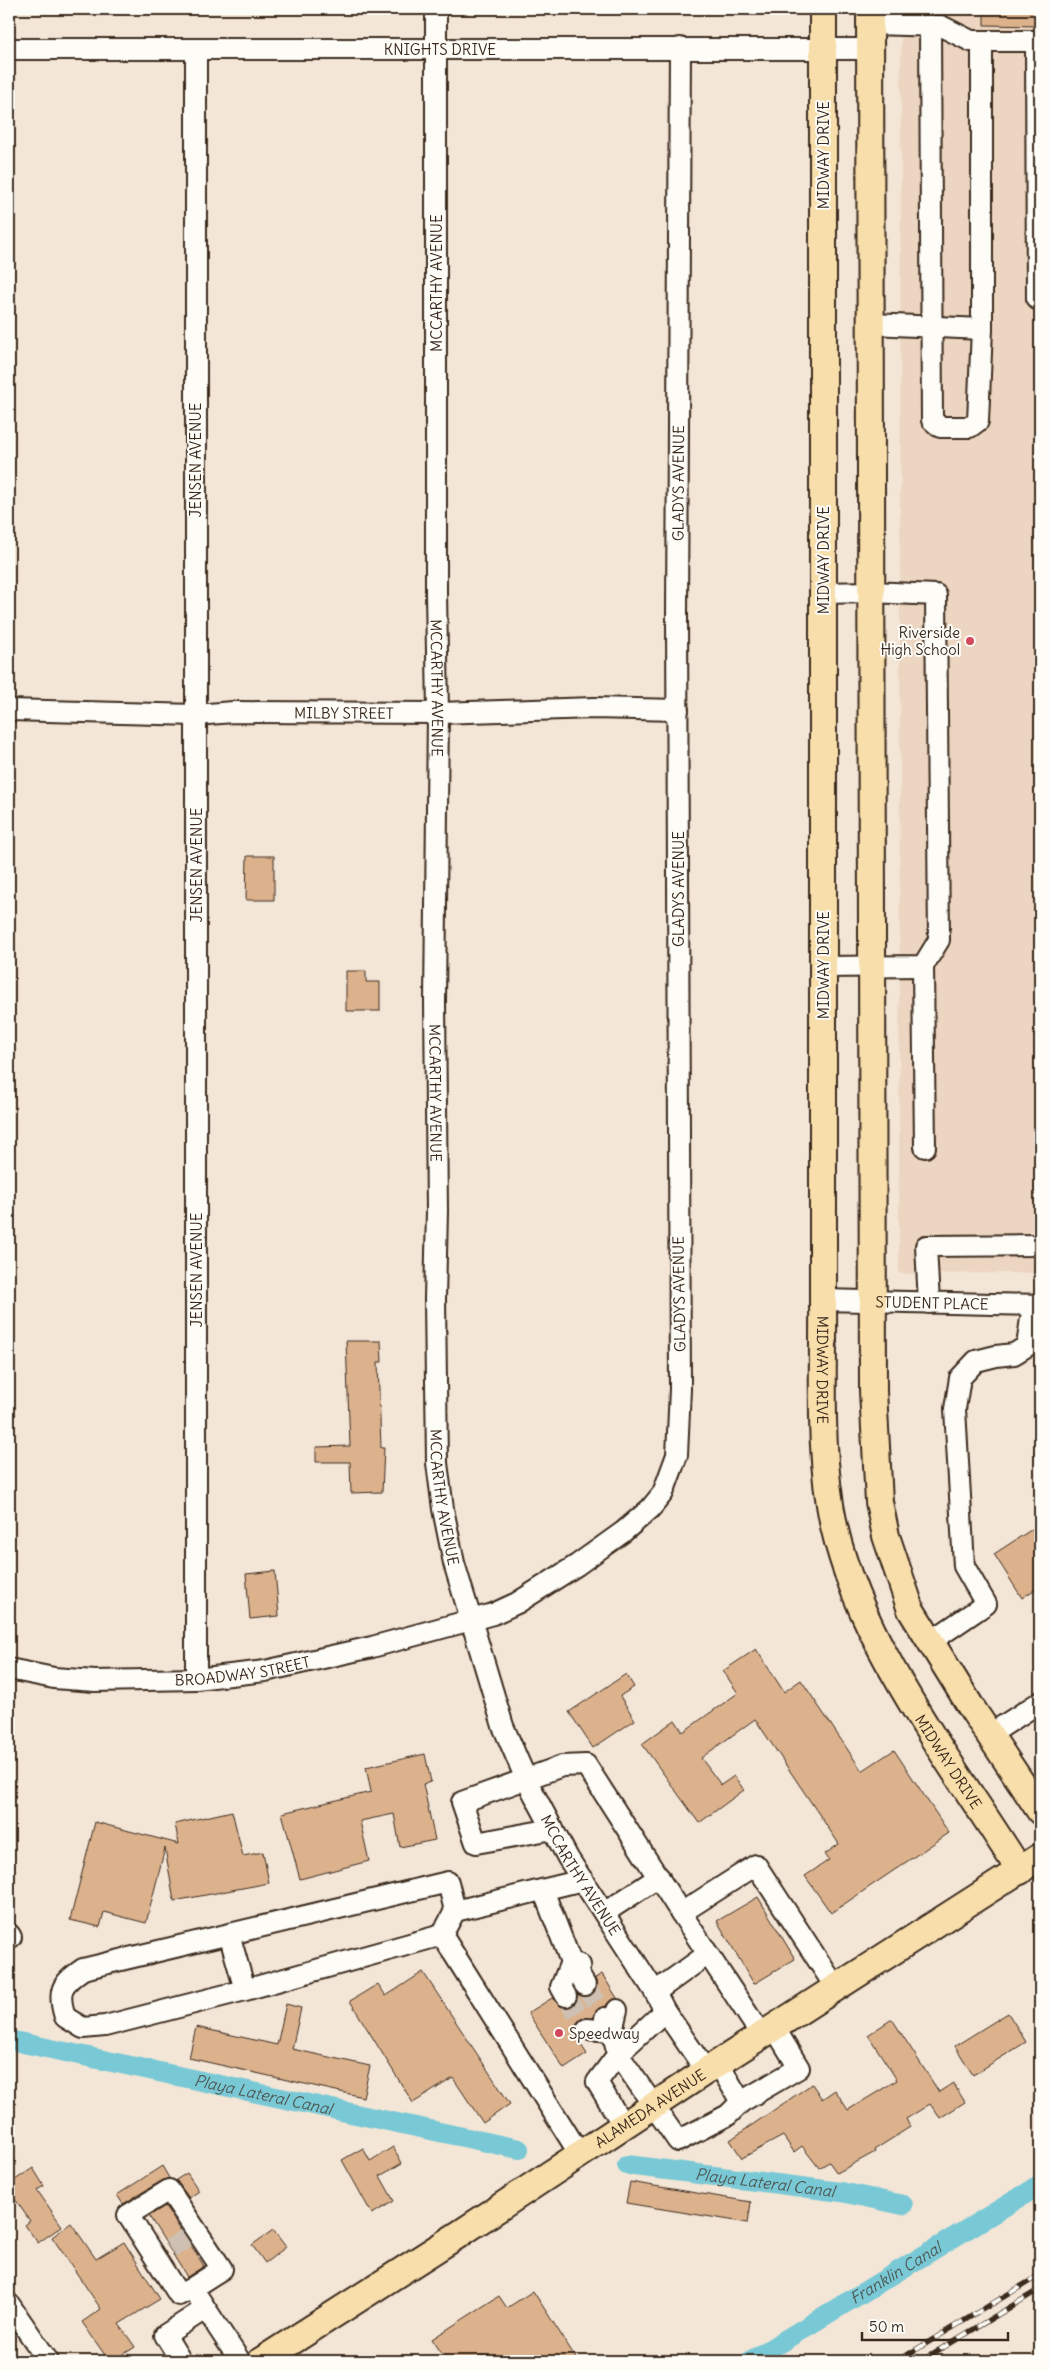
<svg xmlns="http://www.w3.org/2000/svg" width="1049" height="2370" viewBox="0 0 1049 2370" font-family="Delius,sans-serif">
  <rect width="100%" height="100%" fill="#f3e6d7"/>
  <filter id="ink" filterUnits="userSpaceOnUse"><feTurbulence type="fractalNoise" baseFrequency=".02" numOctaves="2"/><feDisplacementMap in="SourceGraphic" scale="10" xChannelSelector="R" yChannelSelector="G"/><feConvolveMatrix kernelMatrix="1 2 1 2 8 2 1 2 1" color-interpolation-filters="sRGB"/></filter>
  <g filter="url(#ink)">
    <!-- built -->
    <polygon fill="#ecd6c1" points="901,9 1040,9 1040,1273 899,1274"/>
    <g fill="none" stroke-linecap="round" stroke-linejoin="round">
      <!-- canal -->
      <g stroke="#79c8d5" stroke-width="20">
        <path id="s1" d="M9,2040L519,2149"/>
        <path id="s2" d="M627,2165L841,2192L903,2205"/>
        <path id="s3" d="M750,2361L1040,2185"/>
      </g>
    </g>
    <!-- building -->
    <g fill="#dcb28d" stroke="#3b2a1e">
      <polygon points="984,9 1040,9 1040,26 984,25"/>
      <polygon points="247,856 274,856 274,900 246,900"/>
      <polygon points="346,971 366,971 366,982 380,982 380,1011 346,1011"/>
      <polygon points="346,1341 381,1341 382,1362 378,1362 381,1448 384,1448 382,1492 351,1493 350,1462 316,1462 316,1447 350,1446"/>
      <polygon points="1040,1524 1040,1586 1022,1598 994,1554"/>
      <polygon points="275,1571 279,1616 250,1619 246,1574"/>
      <polygon points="756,1649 784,1692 801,1680 862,1771 894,1750 949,1833 831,1913 805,1876 829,1860 825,1854 839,1844 755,1719 701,1758 721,1785 734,1776 744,1790 699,1823 642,1744 675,1720 683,1732 738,1693 723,1671"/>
      <polygon points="626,1674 634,1687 620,1696 635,1720 593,1748 569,1712"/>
      <polygon points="425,1754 431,1782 423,1784 435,1840 400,1847 394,1814 360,1821 369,1861 300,1879 282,1813 371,1792 366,1767"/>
      <polygon points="232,1811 243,1856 263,1852 269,1883 174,1901 165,1848 146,1923 104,1912 100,1927 70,1920 95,1822 179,1844 175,1824"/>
      <polygon points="758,1897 795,1959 754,1984 717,1921"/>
      <polygon points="423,1972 510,2104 483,2123 453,2078 413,2103 350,2001 378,1984 386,1996"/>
      <polygon points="602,1974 617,1998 609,2002 606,2006 599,2008 593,2018 582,2018 578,2022 575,2036 587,2054 564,2069 528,2013 552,1998 560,2006 571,2007 576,2002 577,1994 586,1997 595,1991 597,1985 595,1978"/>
      <polygon points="286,2004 301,2008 292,2049 370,2066 363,2097 189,2058 196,2027 277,2045"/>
      <polygon points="1008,2013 1026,2042 973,2075 955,2046"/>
      <polygon points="892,2019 939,2092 953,2083 965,2102 940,2118 930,2104 906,2119 910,2127 874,2150 875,2152 837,2173 829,2162 819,2168 802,2146 794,2152 783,2136 742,2158 730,2140 812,2084 822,2099 835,2090 848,2110 897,2080 868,2035"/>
      <polygon points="393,2147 402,2163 380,2176 394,2201 372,2214 342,2160 363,2148 370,2161"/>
      <polygon points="162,2166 169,2178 163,2180 123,2204 117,2195"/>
      <polygon points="33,2168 44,2186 37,2190 62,2226 38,2243 25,2225 30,2221 9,2190 9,2184"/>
      <polygon points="187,2173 199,2191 189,2198 176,2180"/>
      <polygon points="630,2182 751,2202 748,2223 626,2203"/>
      <polygon points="165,2206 204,2266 187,2277 149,2216"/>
      <polygon points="71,2223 96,2259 124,2242 160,2299 119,2324 135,2347 113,2361 109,2361 82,2322 101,2309 52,2237"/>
      <polygon points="273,2230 286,2247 265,2263 252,2245"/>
      <polygon points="533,2291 578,2361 487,2361 483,2355 474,2361 447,2361 432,2339 499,2296 507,2308"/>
    </g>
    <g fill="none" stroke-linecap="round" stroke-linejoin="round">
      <!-- minor-tunnel -->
      <g stroke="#cec0b2" stroke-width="20" stroke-dasharray="20 10" stroke-linecap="butt">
        <polyline points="585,1985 605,2018"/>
        <polyline points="566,1996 587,2029"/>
        <polyline points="170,2249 187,2238"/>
      </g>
      <!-- minor casing -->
      <g stroke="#3b2a1e" stroke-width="24">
        <g id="minor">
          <path id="s4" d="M436,9V592L438,713L435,1002L437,1211L435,1299L437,1463L443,1509L454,1563L503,1726L526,1779L568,1858L655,1992L665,2011L706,2071"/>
          <polyline points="870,24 941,26 971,41 1040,41"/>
          <polyline points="930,25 932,420 940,427 970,427 978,421 982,329 982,42"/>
          <polyline points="1036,41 1037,299"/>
          <path id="s5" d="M9,49H871"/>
          <polyline points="872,324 982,329"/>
          <path id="s6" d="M9,710L196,715L233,712L438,713L594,708L678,710"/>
          <polyline points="923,966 925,1147"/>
          <polyline points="823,967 923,966 939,940 936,595 872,592 823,593"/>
          <path id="s7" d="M823,1300L1040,1305"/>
          <polyline points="929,1303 926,1246 1040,1245"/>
          <polyline points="930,1642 986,1604 964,1566 955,1409 960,1378 976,1361 996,1356 1014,1354 1027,1346 1033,1305"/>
          <path id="s8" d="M9,1669L54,1678L95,1681L196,1679L265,1671L372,1647L493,1614L517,1603L577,1565L623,1532L650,1509L663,1493L677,1455L680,1389L677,615L680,48"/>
          <polyline points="196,1679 196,50"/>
          <polyline points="989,1735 1040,1702"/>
          <polyline points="553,1829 476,1843 462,1802 562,1766 586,1765 681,1913"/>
          <polyline points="543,1890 571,1962 585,1985"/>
          <path d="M455,1911L442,1935L245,1990L105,2026L83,2028L65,2017C57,1991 61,1984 83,1969L448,1882L455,1911L583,1880"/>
          <polyline points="604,1913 659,1877"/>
          <polyline points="9,1934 11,1937"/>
          <polyline points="229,1934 245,1990"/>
          <polyline points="442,1935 579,2153"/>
          <polyline points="655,1992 708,1954"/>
          <polyline points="566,1996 561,1987 571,1962 580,1965"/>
          <polyline points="605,2018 612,2031 618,2054 678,2141 728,2115 741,2102"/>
          <polyline points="587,2029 612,2031 617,2010"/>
          <polyline points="762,2036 681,1913 756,1865 836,1988"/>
          <polyline points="718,2063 741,2102 799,2068 774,2027"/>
          <polyline points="623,2125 597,2082 618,2054 665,2011"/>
          <polyline points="192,2288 179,2295 128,2215 169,2190 222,2269 192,2288 240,2361"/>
          <polyline points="9,2304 48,2361"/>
          <polyline points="181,2361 165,2335 205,2309"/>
        </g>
      </g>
      <!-- major casing -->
      <g stroke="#3b2a1e" stroke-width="30">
        <g id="major">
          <path id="s9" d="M823,9V1300C824,1375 818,1452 834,1526C861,1647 955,1767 1020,1871"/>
          <polyline points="870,9 873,1391 879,1502 886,1536 911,1610 971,1707 1040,1811"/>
          <path id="s10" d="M261,2361L461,2233L706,2071L1040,1857"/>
        </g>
      </g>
      <!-- minor -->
      <use href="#minor" stroke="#fdfcf7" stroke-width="20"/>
      <!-- major -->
      <use href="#major" stroke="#f8deab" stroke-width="26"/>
      <!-- rail casing -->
      <g stroke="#3b2a1e" stroke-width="5.5">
        <g id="rail">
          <polyline points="897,2361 1040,2275"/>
          <polyline points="921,2361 1040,2289"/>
        </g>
      </g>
      <!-- rail -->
      <use href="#rail" stroke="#fdfcf7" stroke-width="4" stroke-dasharray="11" stroke-linecap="butt"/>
    </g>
  </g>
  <!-- markers -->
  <g fill="#d1495b" stroke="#fdfcf7" stroke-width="2">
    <circle cx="970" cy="641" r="5"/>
    <circle cx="559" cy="2033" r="5"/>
  </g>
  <g text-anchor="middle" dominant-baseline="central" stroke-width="4" stroke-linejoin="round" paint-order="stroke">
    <!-- street labels -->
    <g font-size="15" fill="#3b2a1e" stroke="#fdfcf7">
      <text stroke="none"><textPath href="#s5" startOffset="431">KNIGHTS DRIVE</textPath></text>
      <text transform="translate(823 155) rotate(-90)">MIDWAY DRIVE</text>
      <text transform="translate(436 283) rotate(-90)">MCCARTHY AVENUE</text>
      <text transform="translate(195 460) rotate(-90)">JENSEN AVENUE</text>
      <text stroke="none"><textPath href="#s8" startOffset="1715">GLADYS AVENUE</textPath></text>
      <text transform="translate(823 560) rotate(-90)">MIDWAY DRIVE</text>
      <text stroke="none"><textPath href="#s4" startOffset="679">MCCARTHY AVENUE</textPath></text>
      <text stroke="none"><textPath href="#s6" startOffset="335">MILBY STREET</textPath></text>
      <text transform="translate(196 865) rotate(-90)">JENSEN AVENUE</text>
      <text transform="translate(678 889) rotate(-90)">GLADYS AVENUE</text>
      <text transform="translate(823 965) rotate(-90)">MIDWAY DRIVE</text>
      <text stroke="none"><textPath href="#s4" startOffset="1084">MCCARTHY AVENUE</textPath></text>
      <text transform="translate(196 1270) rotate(-90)">JENSEN AVENUE</text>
      <text transform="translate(679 1294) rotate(-91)">GLADYS AVENUE</text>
      <text stroke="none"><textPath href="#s7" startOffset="109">STUDENT PLACE</textPath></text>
      <text stroke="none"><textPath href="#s9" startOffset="1361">MIDWAY DRIVE</textPath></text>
      <text stroke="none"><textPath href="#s4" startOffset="1489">MCCARTHY AVENUE</textPath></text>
      <text stroke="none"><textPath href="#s8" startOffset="235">BROADWAY STREET</textPath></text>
      <text stroke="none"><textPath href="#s9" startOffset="1781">MIDWAY DRIVE</textPath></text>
      <text stroke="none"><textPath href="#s4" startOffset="1894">MCCARTHY AVENUE</textPath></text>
      <text stroke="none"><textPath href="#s10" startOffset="464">ALAMEDA AVENUE</textPath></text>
    </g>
    <!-- poi labels -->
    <g font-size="15" fill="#3b2a1e" stroke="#fdfcf7" text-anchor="end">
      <text x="960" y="632">Riverside<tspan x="960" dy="17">High School</tspan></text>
      <text x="569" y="2033" text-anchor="start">Speedway</text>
    </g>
    <!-- water labels -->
    <g font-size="16" font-style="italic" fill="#4e5955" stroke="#fdfcf7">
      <text stroke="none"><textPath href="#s1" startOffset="260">Playa Lateral Canal</textPath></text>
      <text stroke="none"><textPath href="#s2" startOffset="139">Playa Lateral Canal</textPath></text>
      <text stroke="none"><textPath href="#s3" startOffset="170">Franklin Canal</textPath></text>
    </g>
  </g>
  <!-- margin -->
  <rect width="1049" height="2370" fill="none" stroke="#fdfcf7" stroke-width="30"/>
  <rect x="15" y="15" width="1019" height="2340" fill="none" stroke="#3b2a1e" stroke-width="2" filter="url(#ink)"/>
  <!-- scale -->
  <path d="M862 2332v8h146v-8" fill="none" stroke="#3b2a1e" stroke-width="2.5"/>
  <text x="869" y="2332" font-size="15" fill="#3b2a1e" stroke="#fdfcf7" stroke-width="4" paint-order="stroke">50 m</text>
</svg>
